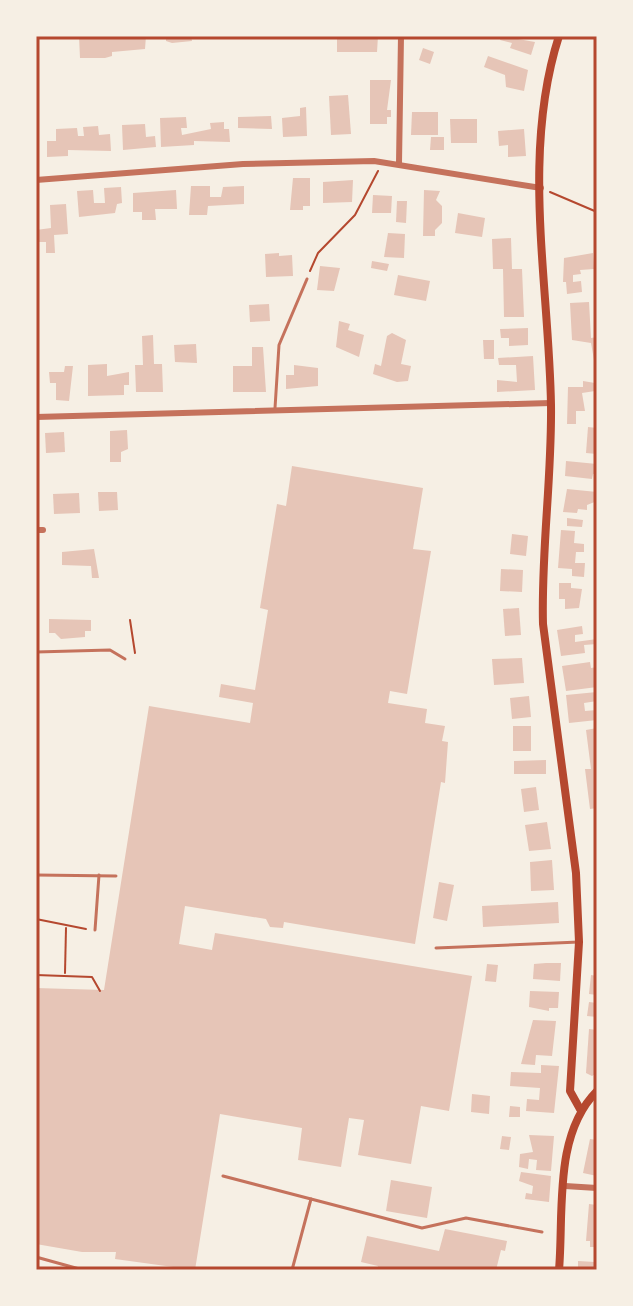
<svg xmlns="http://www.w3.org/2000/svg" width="633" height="1306" viewBox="0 0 633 1306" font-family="'Roboto Condensed',sans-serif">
  <rect width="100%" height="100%" fill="#f6efe4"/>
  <!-- building -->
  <g fill="#e6c5b7">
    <polygon points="79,36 146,36 145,49 112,52 112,56 105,58 80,58"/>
    <polygon points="166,36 191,36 192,41 172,43 166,41"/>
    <polygon points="337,36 378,36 377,52 337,52"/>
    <polygon points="501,36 535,42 531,55 510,48 512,43 500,40"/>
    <polygon points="423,48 434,52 430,64 419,60"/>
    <polygon points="488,56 528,70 524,91 506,87 505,75 484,67"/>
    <polygon points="370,80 391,80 387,110 391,110 391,117 387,117 387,124 370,124"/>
    <polygon points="348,95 351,134 331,135 329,96"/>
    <polygon points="306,107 307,136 283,137 282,118 300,116 300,108"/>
    <polygon points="412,112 438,112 438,135 411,135"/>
    <polygon points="271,116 272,129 238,128 238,117"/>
    <polygon points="186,117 187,128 181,128 182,135 211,129 210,123 224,122 224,129 229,129 230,142 194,141 194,145 161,147 160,118"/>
    <polygon points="450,119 477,119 477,143 451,143"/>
    <polygon points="145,124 146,137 155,136 156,147 123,150 122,125"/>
    <polygon points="98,126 99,135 110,134 111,151 68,150 68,156 47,157 47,141 56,141 56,129 77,128 78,136 84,136 83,127"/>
    <polygon points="524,129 526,156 508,157 508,145 499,146 498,131"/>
    <polygon points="431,137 444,137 444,150 430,150"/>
    <polygon points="293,178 310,178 310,206 303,206 303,210 290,210"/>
    <polygon points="353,180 352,202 323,203 323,182"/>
    <polygon points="191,186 210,186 210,197 221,197 223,187 244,186 244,204 208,206 207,215 189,215"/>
    <polygon points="121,187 122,203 117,204 115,213 79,217 77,191 93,190 94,203 105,203 104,188"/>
    <polygon points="176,190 177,209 155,209 156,220 142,220 142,212 133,212 133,193"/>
    <polygon points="424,190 440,191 436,200 442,206 442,223 435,230 435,236 423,236"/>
    <polygon points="373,195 392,196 391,213 372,213"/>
    <polygon points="397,201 407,201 406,223 396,222"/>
    <polygon points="66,204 68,234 54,235 55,253 46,253 46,242 36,242 36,230 51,228 50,205"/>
    <polygon points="458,213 485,218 482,237 455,233"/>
    <polygon points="388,233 405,234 404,258 384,257"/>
    <polygon points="511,238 512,269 522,269 524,317 504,317 503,269 493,269 492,239"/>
    <polygon points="279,253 279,256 292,255 293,276 266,277 265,254"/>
    <polygon points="593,253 594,269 580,270 581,274 573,275 573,282 581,281 582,292 567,294 566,282 563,282 564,258"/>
    <polygon points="372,261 389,264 387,271 371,268"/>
    <polygon points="320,266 340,268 334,291 317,290"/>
    <polygon points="398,275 430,281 426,301 394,295"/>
    <polygon points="589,302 591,338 597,337 597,359 594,360 591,343 572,340 570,303"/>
    <polygon points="269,304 270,321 250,322 249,305"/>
    <polygon points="339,321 350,324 348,330 364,335 359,357 336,347"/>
    <polygon points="528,328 528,345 509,346 509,338 501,338 500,329"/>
    <polygon points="392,333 406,340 401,364 411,366 408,381 397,382 373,374 375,364 381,366 387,336"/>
    <polygon points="153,335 154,364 162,364 163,392 136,392 135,365 143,365 142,336"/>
    <polygon points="483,340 494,340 494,359 484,359"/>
    <polygon points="196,344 197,363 175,362 174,345"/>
    <polygon points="252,347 263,347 266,392 233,392 233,366 252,366"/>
    <polygon points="533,356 535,390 497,392 497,380 517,382 516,365 499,365 498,358"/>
    <polygon points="107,364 107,376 129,372 129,385 124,385 124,395 88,396 88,365"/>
    <polygon points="294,365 318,368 318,386 286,389 286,375 294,375"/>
    <polygon points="65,366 73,366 69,401 56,400 56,383 50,383 49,372 64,372"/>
    <polygon points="583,381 595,383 595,391 582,393 585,411 576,411 576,424 567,424 568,387 583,387"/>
    <polygon points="588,427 597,428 597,454 586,453"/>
    <polygon points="127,430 128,449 121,452 121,462 110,462 110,431"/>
    <polygon points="64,432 65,452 46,453 45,433"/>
    <polygon points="566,461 597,464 597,474 593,474 592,479 565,476"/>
    <polygon points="292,466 423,488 413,549 431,551 407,694 390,691 388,703 427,709 425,723 445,726 442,741 448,742 445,783 441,782 415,944 284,922 283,928 270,927 266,919 185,906 179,944 212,950 215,933 472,976 449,1111 421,1106 411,1164 358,1155 364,1120 349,1118 341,1167 298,1160 302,1128 220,1114 195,1270 115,1259 116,1252 82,1252 36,1244 36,988 104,990 149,706 250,723 253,703 219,697 221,684 255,690 268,610 260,608 277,504 286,506"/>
    <polygon points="567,489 597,492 597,501 587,505 587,510 578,509 577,513 563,512"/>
    <polygon points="98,492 117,492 118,510 99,511"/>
    <polygon points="79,493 80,513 54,514 53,494"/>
    <polygon points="567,518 583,520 582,527 567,526"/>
    <polygon points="561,530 575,531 574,543 584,544 584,552 576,552 575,563 585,563 584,577 572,576 572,569 558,568"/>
    <polygon points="512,534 528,536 526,556 510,554"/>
    <polygon points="94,549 99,578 92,578 91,566 62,565 62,552"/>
    <polygon points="501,569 523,570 522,592 500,591"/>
    <polygon points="559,583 571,583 571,588 582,589 579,608 565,609 565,599 559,599"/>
    <polygon points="519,608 521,635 505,636 503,609"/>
    <polygon points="49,619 91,620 91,631 85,631 85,637 61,639 55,633 49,633"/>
    <polygon points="582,626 583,634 575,635 575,642 597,639 597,644 584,645 585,653 561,656 557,630"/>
    <polygon points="522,658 524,683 494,685 492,659"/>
    <polygon points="590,662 591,668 597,667 597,687 566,691 562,666"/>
    <polygon points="597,692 597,701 584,703 585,711 597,710 597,720 569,723 566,695"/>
    <polygon points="529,696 531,717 512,719 510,698"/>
    <rect x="513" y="726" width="18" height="25"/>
    <polygon points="597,728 597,808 590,809 585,769 591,769 586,730"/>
    <polygon points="546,760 546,774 514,774 514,761"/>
    <polygon points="536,787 539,810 524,812 521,789"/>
    <polygon points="547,822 551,849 529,851 525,825"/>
    <polygon points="552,860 554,890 531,891 530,862"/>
    <polygon points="439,882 454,885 447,921 433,918"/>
    <polygon points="558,902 559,923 483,927 482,906"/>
    <polygon points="546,963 561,963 560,981 533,979 534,964"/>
    <polygon points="487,964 498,965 496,982 485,981"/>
    <polygon points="591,975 597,976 597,995 589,994"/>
    <polygon points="530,991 559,992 558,1008 549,1008 549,1011 529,1007"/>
    <polygon points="589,1002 597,1003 597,1017 587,1016"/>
    <polygon points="533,1020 556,1021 552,1056 536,1055 535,1065 521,1064"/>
    <polygon points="589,1029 597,1030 597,1073 592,1076 586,1073"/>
    <polygon points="541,1065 559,1066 554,1113 526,1111 527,1099 539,1100 540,1088 510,1086 511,1072 541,1073"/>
    <polygon points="472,1094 490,1096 489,1114 471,1112"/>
    <polygon points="510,1106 520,1107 520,1117 509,1117"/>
    <polygon points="529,1135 554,1136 551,1171 536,1170 537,1160 529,1159 528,1169 519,1167 520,1154 533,1152"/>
    <polygon points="502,1136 511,1137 509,1150 500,1149"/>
    <polygon points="590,1139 597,1140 597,1176 583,1173"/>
    <polygon points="521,1172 551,1176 549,1202 525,1199 526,1193 532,1194 533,1186 519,1181"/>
    <polygon points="391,1180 432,1187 427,1218 386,1211"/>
    <polygon points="589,1204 597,1205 597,1247 590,1247 590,1241 586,1241"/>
    <polygon points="445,1229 507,1241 505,1251 501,1250 496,1270 377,1270 378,1266 361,1262 367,1236 439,1251"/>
    <polygon points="578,1261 595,1262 594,1270 578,1270"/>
  </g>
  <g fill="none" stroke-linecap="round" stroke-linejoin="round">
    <!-- path -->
    <g stroke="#b5482f" stroke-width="2">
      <polyline points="550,192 597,212"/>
      <polyline points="310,271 318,253 355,215 378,171"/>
      <polyline points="130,620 135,653"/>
      <polyline points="36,919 86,929"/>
      <polyline points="65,973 66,928"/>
      <polyline points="36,975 92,977 100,991"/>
    </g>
    <!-- service -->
    <g stroke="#c5725c" stroke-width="3">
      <polyline points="275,408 279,345 307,279"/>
      <polyline points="36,652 110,650 125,659"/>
      <polyline points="36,875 116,876"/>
      <polyline points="95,930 99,875"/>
      <polyline points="436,948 579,942"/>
      <polyline points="223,1176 311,1199"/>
      <polyline points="36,1257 83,1270"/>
      <polyline points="292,1270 311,1199 422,1228 466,1218 542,1232"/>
    </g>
    <!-- minor -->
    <g stroke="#c5725c" stroke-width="6">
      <polyline points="399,163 401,36"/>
      <polyline points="36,180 243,164 374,161 541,188"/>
      <polyline points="36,417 551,403"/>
      <polyline points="36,530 43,530"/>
      <polyline points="565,1186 597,1188"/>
    </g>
    <!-- secondary -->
    <g stroke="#b5482f" stroke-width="8">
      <path d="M559,36C521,154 549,284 551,405C552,478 541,551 543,624L576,873L579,942L570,1091L580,1109"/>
      <path d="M559,1270C564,1212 553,1135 597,1091"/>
    </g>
  </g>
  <!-- border -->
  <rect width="633" height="1306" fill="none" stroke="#f6efe4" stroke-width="76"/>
  <rect x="38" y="38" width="557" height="1230" fill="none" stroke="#b5482f" stroke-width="3"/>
</svg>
